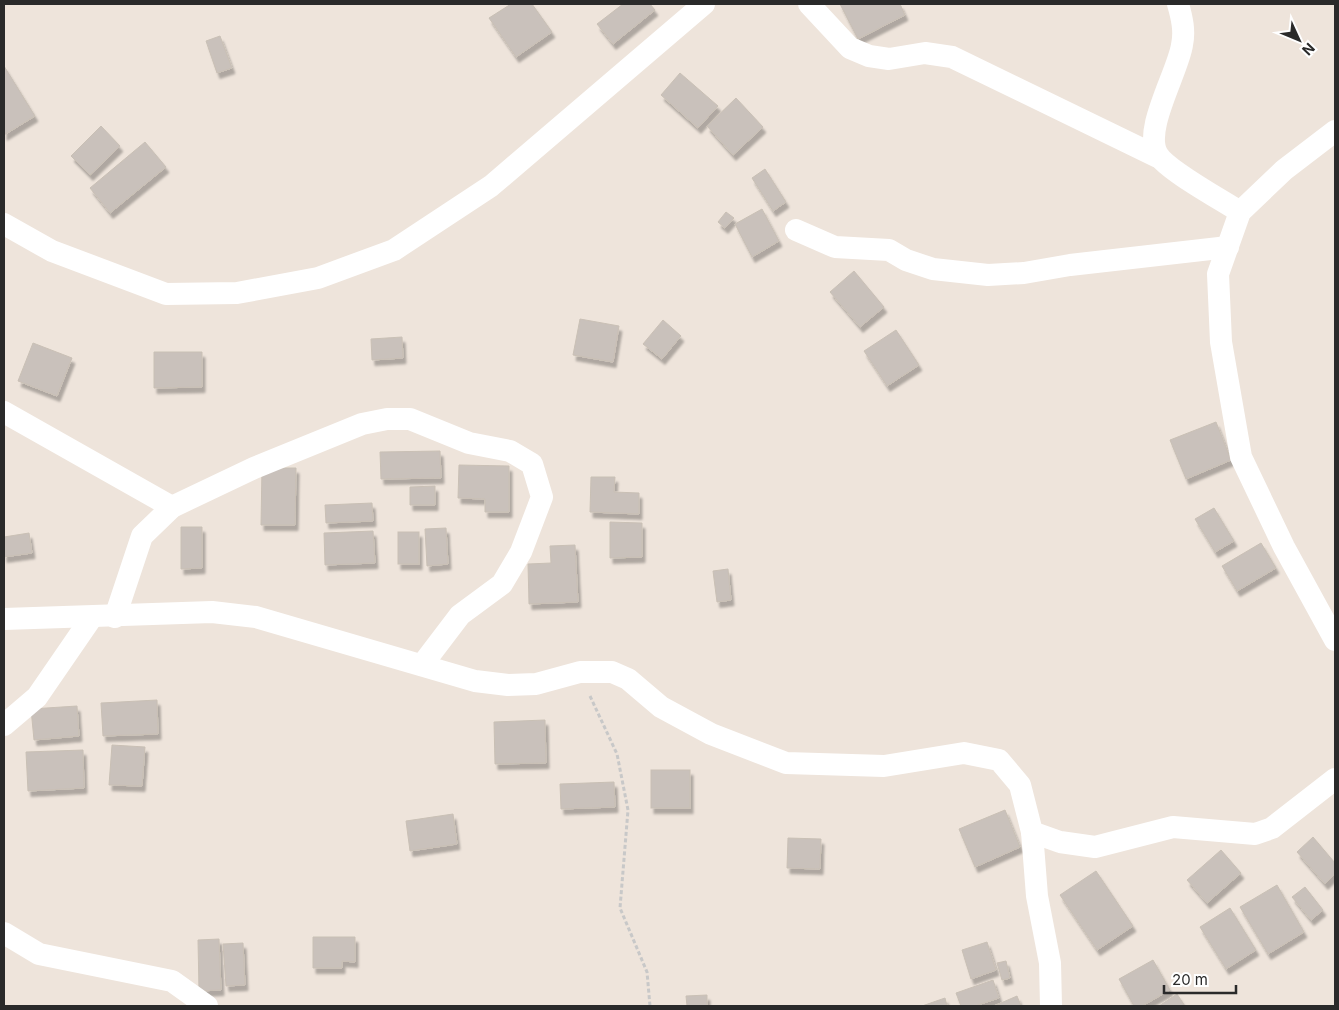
<svg xmlns="http://www.w3.org/2000/svg" width="1339" height="1010" viewBox="0 0 1339 1010" font-family="Inter,sans-serif">
  <defs>
    <filter id="shadow"><feDropShadow dx="3" dy="5.5" stdDeviation="1" flood-color="#0004"/></filter>
  </defs>
  <rect width="100%" height="100%" fill="#eee4db"/>
  <!-- building -->
  <g fill="#c9c1bb" stroke="#c9c0b5" filter="url(#shadow)">
    <polygon points="511,4 532,4 552,32 516,57 489,18"/>
    <polygon points="623,4 650,4 655,10 613,44 597,24"/>
    <polygon points="840,4 900,4 905,15 858,39"/>
    <polygon points="220,36 232,68 217,73 206,41"/>
    <polygon points="4,66 35,116 4,135"/>
    <polygon points="680,73 718,106 698,128 661,95"/>
    <polygon points="736,98 763,127 733,155 707,126"/>
    <polygon points="101,126 120,146 90,175 71,156"/>
    <polygon points="145,142 166,167 110,213 90,188"/>
    <polygon points="765,169 786,202 773,211 752,178"/>
    <polygon points="762,209 779,241 752,257 735,224"/>
    <polygon points="726,212 734,218 725,228 718,222"/>
    <polygon points="854,271 884,307 860,327 830,292"/>
    <polygon points="580,319 619,326 613,362 573,355"/>
    <polygon points="663,320 681,336 662,359 643,344"/>
    <polygon points="896,330 919,365 887,386 864,351"/>
    <polygon points="402,337 403,358 372,360 371,339"/>
    <polygon points="33,343 72,358 57,396 18,381"/>
    <polygon points="154,352 202,352 202,387 154,388"/>
    <polygon points="1216,422 1231,460 1186,479 1170,440"/>
    <polygon points="440,451 441,478 381,479 380,452"/>
    <polygon points="459,465 509,466 509,512 485,512 485,499 458,498"/>
    <polygon points="262,468 296,468 295,525 261,525"/>
    <polygon points="591,477 615,477 614,492 639,493 639,514 590,512"/>
    <polygon points="435,486 435,505 410,505 410,487"/>
    <polygon points="372,503 373,521 326,523 325,505"/>
    <polygon points="1214,508 1234,541 1215,552 1195,519"/>
    <polygon points="610,522 642,523 642,557 610,558"/>
    <polygon points="181,527 202,527 202,568 181,569"/>
    <polygon points="446,528 448,564 427,566 425,529"/>
    <polygon points="373,531 375,563 325,565 324,533"/>
    <rect x="398" y="532" width="21" height="32"/>
    <polygon points="29,533 32,553 4,557 4,537"/>
    <polygon points="1261,543 1276,568 1237,591 1222,566"/>
    <polygon points="575,545 578,602 529,604 528,564 551,563 550,546"/>
    <polygon points="728,569 731,600 717,602 713,571"/>
    <polygon points="157,700 158,734 103,736 101,703"/>
    <polygon points="77,706 79,736 34,740 31,709"/>
    <polygon points="545,720 546,763 495,764 494,722"/>
    <polygon points="112,745 145,747 142,786 109,785"/>
    <polygon points="83,750 84,788 28,791 26,752"/>
    <rect x="651" y="770" width="39" height="38"/>
    <polygon points="614,782 615,807 561,809 560,784"/>
    <polygon points="1005,810 1020,847 975,867 959,829"/>
    <polygon points="453,814 457,844 410,851 406,821"/>
    <polygon points="1313,837 1335,863 1335,874 1325,884 1297,852"/>
    <polygon points="788,838 821,839 820,869 787,868"/>
    <polygon points="1221,850 1241,873 1207,903 1187,880"/>
    <polygon points="1096,871 1133,926 1097,950 1060,895"/>
    <polygon points="1277,885 1304,932 1268,954 1240,907"/>
    <polygon points="1305,887 1323,910 1311,920 1292,897"/>
    <polygon points="1230,908 1256,950 1226,969 1200,927"/>
    <polygon points="313,937 355,937 355,962 342,961 342,968 313,968"/>
    <polygon points="219,939 221,990 199,991 198,940"/>
    <polygon points="987,942 996,970 971,979 962,950"/>
    <polygon points="243,943 245,985 226,986 223,944"/>
    <polygon points="1153,960 1170,990 1142,1006 1134,1006 1119,979"/>
    <polygon points="1006,961 1010,978 1002,980 997,963"/>
    <polygon points="993,980 999,998 975,1006 961,1006 956,993"/>
    <polygon points="1177,994 1185,1006 1159,1006"/>
    <polygon points="707,995 707,1006 687,1006 686,996"/>
    <polygon points="1017,996 1021,1006 994,1006"/>
    <polygon points="945,998 947,1006 922,1006"/>
  </g>
  <g fill="none" stroke-linecap="round" stroke-linejoin="round">
    <!-- path -->
    <polyline stroke="#c8c8c8" stroke-width="3" stroke-dasharray="4 2.5" stroke-linecap="butt" points="590,696 617,754 628,810 620,908 647,972 650,1006"/>
    <!-- minor -->
    <g stroke="#fff" stroke-width="22">
      <polyline points="809,4 850,48 869,56 889,59 925,53 952,57 1158,157"/>
      <path d="M1178,4C1182,18 1185,31 1182,45C1178,72 1142,131 1158,155C1168,171 1222,200 1240,212"/>
      <polyline points="1335,131 1284,170 1240,212 1218,274 1221,342 1241,457 1284,547 1335,640"/>
      <polyline points="4,224 52,251 166,294 237,293 318,278 394,250 491,186 704,4"/>
      <polyline points="796,230 835,247 889,250 906,260 933,269 988,275 1024,273 1070,265 1228,247"/>
      <polyline points="4,412 172,507"/>
      <polyline points="115,617 142,536 172,507 254,468 362,424 387,419 410,419 469,443 510,451 532,464 542,497 521,552 502,584 460,615 422,665"/>
      <polyline points="4,619 212,612 256,617 475,681 508,685 536,684 580,672 612,672 628,679 661,707 711,734 786,763 884,766 964,753 999,760 1020,785 1032,832 1060,842 1095,847 1173,827 1255,834 1272,828 1335,779"/>
      <polyline points="4,725 37,697 92,617"/>
      <polyline points="1032,832 1037,896 1050,963 1051,1006"/>
      <polyline points="4,933 39,954 172,981 207,1006"/>
    </g>
  </g>
  <!-- border -->
  <rect width="1339" height="1010" fill="none" stroke="#2a2a2a" stroke-width="10"/>
  <!-- north arrow -->
  <g transform="translate(1299 40) rotate(134)" stroke="#ffffff" stroke-width="4" paint-order="stroke">
  <path d="M0-4L9 19L0 12L-9 19Z" fill="#2a2a2a"/>
  <text y="-8" font-size="14" font-weight="bold" text-anchor="middle" fill="#2a2a2a">N</text>
  </g>
  <!-- scale -->
  <path d="M1164 985v8h72v-8" fill="none" stroke="#2a2a2a" stroke-width="2.5"/>
  <text x="1172" y="985" font-size="15" fill="#2a2a2a" stroke="#ffffff" stroke-width="4" paint-order="stroke">20 m</text>
</svg>
